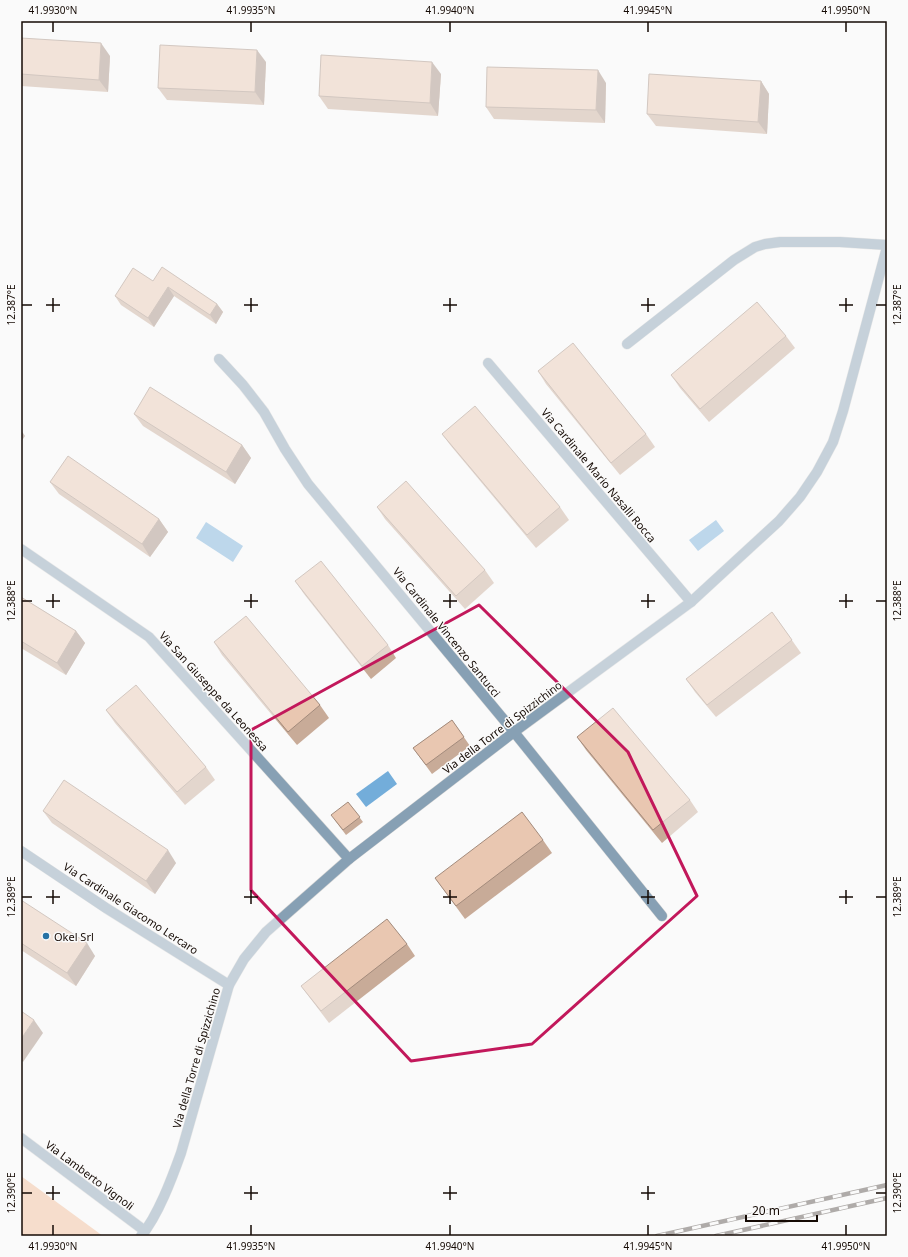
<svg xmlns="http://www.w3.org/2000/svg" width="908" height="1257" viewBox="0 0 908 1257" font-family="'Noto Sans',sans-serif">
  <rect width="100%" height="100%" fill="#fafafa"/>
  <!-- green -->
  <polygon fill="#f2ba94" points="21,1176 103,1236 21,1236"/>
  <!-- water -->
  <g fill="#73adda">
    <polygon points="716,520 724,531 698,551 689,540"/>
    <polygon points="206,522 243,546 233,562 196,538"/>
    <polygon points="388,771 397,784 366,807 356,794"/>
  </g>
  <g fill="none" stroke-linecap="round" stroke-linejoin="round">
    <!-- street casing -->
    <g stroke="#d5d4d3" stroke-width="11">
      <g id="street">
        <polyline points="627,344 734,260 755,247 765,244 780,242 840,242 887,245"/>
        <polyline points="219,359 243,385 264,412 285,449 308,484 514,732 662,916"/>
        <polyline points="488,363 691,602"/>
        <polyline points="21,549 149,637 349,859"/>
        <polyline points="21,851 106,908 229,985"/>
        <polyline points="21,1138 145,1231"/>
        <path d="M141,1236C158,1216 172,1178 181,1153L229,985L244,959L266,932L349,859L514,732L691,602L779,521L800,497L817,472L833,442L843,411L887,247"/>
      </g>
    </g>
    <!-- street -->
    <use href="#street" stroke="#87a0b4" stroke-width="10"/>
    <!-- rail casing -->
    <g stroke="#544c47" stroke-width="4.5">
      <g id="rail">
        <polyline points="657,1236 887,1185"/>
        <polyline points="716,1236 887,1198"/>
      </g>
    </g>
    <!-- rail -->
    <use href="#rail" stroke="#fafafa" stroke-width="3" stroke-dasharray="9" stroke-linecap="butt"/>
  </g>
  <!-- wall -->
  <g fill="#c8ab98">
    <polygon points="21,38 110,56 108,92 21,86"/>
    <polygon points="266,62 264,105 167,100 158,88"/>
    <polygon points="441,74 438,116 328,109 319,96"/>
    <polygon points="761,81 769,94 767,134 656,126 647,114"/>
    <polygon points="606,83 605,123 494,119 486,107"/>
    <polygon points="153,281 217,304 223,312 216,324 174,296 154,327 121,305 115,296"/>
    <polygon points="786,336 795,348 709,422 680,388 671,375"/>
    <polygon points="538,371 646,434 655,447 620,475 546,384"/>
    <polygon points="134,414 242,445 251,458 235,484 143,426"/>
    <polygon points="442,434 560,507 569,520 536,548 451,446"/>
    <polygon points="50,482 159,519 168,532 150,557 59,494"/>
    <polygon points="377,507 485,570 494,583 465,609 385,519"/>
    <polygon points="295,581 388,645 396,658 371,679 304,594"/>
    <polygon points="21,597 76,631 85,643 66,675 21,648"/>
    <polygon points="772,612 801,653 716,717 695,692 686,679"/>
    <polygon points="214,642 320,705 329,718 297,745 222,655"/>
    <polygon points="106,710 206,767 215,780 185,805 115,723"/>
    <polygon points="452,720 470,746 432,774 413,748"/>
    <polygon points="577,737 690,800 698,812 662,843 586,750"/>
    <polygon points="348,802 363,822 346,835 334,819"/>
    <polygon points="43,811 176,863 155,894 52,823"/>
    <polygon points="543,840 552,853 465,919 435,878"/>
    <polygon points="21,900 95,956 76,986 21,950"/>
    <polygon points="407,944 415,956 329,1023 310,998 301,986"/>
  </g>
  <!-- shaded-wall -->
  <g fill="#a38b7c">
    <polygon points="101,43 110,56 108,92 99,80"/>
    <polygon points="257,50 266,62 264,105 255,92"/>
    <polygon points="432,62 441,74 438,116 430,103"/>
    <polygon points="598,70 606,83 605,123 596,110"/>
    <polygon points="761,81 769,94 767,134 758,122"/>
    <polygon points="168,287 174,296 154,327 148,318"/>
    <polygon points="217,304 223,312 216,324 210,315"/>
    <polygon points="21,430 25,436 21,442"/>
    <polygon points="242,445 251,458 235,484 226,472"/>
    <polygon points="159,519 168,532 150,557 142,544"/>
    <polygon points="76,631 85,643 66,675 57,663"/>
    <polygon points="168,850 176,863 155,894 146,881"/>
    <polygon points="87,943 95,956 76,986 67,973"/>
    <polygon points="34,1020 43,1033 23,1062 21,1060 21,1039"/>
  </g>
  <!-- building -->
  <g fill="#e9c7b1" stroke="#a38b7c">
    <polygon points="21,38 101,43 99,80 21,74"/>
    <polygon points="160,45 257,50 255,92 158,88"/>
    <polygon points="321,55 432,62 430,103 319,96"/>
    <polygon points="487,67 598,70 596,110 486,107"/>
    <polygon points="649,74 761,81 758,122 647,114"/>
    <polygon points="162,267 217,304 210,315 168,287 148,318 115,296 133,268 153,281"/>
    <polygon points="757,302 786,336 700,409 671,375"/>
    <polygon points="573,343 646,434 611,463 538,371"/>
    <polygon points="150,387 242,445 226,472 134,414"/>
    <polygon points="475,406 560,507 527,535 442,434"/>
    <polygon points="68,456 159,519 142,544 50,482"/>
    <polygon points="406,481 485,570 456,596 377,507"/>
    <polygon points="321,561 388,645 362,666 295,581"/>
    <polygon points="21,597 76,631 57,663 21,641"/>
    <polygon points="772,612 792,640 707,705 686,679"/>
    <polygon points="246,616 320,705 288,732 214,642"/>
    <polygon points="136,685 206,767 177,792 106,710"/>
    <polygon points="613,708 690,800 653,830 577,737"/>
    <polygon points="452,720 464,737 426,765 413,748"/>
    <polygon points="64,780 168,850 146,881 43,811"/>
    <polygon points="348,802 360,817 343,830 331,815"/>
    <polygon points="522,812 543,840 456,906 435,878"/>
    <polygon points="21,900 87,943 67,973 21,943"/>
    <polygon points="387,919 407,944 321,1011 301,986"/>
    <polygon points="21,1011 34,1020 21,1039"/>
  </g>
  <!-- marked area -->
  <path d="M0 0H908V1257H0ZM479,605L628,752L697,896L532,1044L411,1061L251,890V730Z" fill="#fafafa" fill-opacity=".55" fill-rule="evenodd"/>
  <path fill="none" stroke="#c2185b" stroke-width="3" stroke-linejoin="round" d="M479,605L628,752L697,896L532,1044L411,1061L251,890V730Z"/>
  <!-- ticks -->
  <path fill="none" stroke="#150a04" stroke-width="1.5" d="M53,22V32M251,22V32M450,22V32M648,22V32M846,22V32M53,298V312M251,298V312M450,298V312M648,298V312M846,298V312M22,305H32M46,305H60M244,305H258M443,305H457M641,305H655M839,305H853M876,305H886M53,594V608M251,594V608M450,594V608M648,594V608M846,594V608M22,601H32M46,601H60M244,601H258M443,601H457M641,601H655M839,601H853M876,601H886M53,890V904M251,890V904M450,890V904M648,890V904M846,890V904M22,897H32M46,897H60M244,897H258M443,897H457M641,897H655M839,897H853M876,897H886M53,1186V1200M251,1186V1200M450,1186V1200M648,1186V1200M22,1193H32M46,1193H60M244,1193H258M443,1193H457M641,1193H655M876,1193H886M53,1225V1235M251,1225V1235M450,1225V1235M648,1225V1235M846,1225V1235"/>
  <!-- markers -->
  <circle fill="#2572a5" stroke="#fafafa" stroke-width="1.5" cx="46" cy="936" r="4"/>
  <g text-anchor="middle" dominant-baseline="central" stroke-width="3" stroke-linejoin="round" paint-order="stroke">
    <!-- street labels -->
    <g font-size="11" fill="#150a04" stroke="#fafafa">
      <text transform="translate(599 475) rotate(50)">Via Cardinale Mario Nasalli Rocca</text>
      <text transform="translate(447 632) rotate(51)">Via Cardinale Vincenzo Santucci</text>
      <text transform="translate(214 691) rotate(48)">Via San Giuseppe da Leonessa</text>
      <text transform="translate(502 727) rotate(-37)">Via della Torre di Spizzichino</text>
      <text transform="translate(131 908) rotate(33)">Via Cardinale Giacomo Lercaro</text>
      <text transform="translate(196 1058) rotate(-74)">Via della Torre di Spizzichino</text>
      <text transform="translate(90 1175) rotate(37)">Via Lamberto Vignoli</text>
    </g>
    <!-- poi labels -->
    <g font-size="11" fill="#150a04" stroke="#fafafa" text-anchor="start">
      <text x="54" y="936">Okel Srl</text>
    </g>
  </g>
  <!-- border -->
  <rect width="908" height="1257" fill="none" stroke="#fafafa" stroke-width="44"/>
  <!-- scale -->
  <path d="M746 1215v6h71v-6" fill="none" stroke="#150a04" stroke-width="2"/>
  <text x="752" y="1215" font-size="12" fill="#150a04" stroke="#fafafa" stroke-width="3" paint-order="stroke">20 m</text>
  <rect x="22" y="22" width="864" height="1213" fill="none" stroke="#150a04" stroke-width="1.5"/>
  <g font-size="10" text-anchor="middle" fill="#150a04">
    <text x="53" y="14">41.9930°N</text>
    <text x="251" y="14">41.9935°N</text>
    <text x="450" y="14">41.9940°N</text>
    <text x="648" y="14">41.9945°N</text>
    <text x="846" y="14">41.9950°N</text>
    <text transform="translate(897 305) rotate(-90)" y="4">12.387°E</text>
    <text transform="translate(11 305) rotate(-90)" y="4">12.387°E</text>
    <text transform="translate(11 601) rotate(-90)" y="4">12.388°E</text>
    <text transform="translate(897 601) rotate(-90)" y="4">12.388°E</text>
    <text transform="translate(897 897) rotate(-90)" y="4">12.389°E</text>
    <text transform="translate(11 897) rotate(-90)" y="4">12.389°E</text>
    <text transform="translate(897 1193) rotate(-90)" y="4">12.390°E</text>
    <text transform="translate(11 1193) rotate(-90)" y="4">12.390°E</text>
    <text x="53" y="1250">41.9930°N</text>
    <text x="251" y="1250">41.9935°N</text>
    <text x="450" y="1250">41.9940°N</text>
    <text x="648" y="1250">41.9945°N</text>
    <text x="846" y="1250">41.9950°N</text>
  </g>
</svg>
